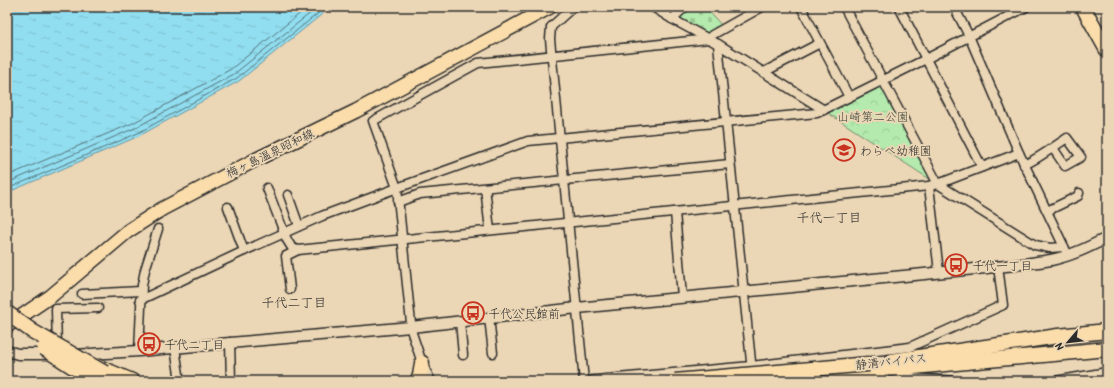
<svg xmlns="http://www.w3.org/2000/svg" width="1114" height="388" viewBox="0 0 1114 388" font-family="'Patrick Hand','Klee One',sans-serif">
  <defs>
    <pattern id="cemetery-stones" width="16" height="16" patternUnits="userSpaceOnUse"><rect width="16" height="16" fill="#b4eaad"/><path d="M2 7V4a2 2 0 0 1 4 0v3zM10 15v-3a2 2 0 0 1 4 0v3z" fill="#9bc995"/></pattern>
    <pattern id="park-crowns" width="20" height="18" patternUnits="userSpaceOnUse"><rect width="20" height="18" fill="#b4eaad"/><path d="M2 6a3 3 0 1 1 6 0M12 15a3 3 0 1 1 6 0" fill="none" stroke="#9bc995"/></pattern>
    <pattern id="water-ripples" width="26" height="14" patternUnits="userSpaceOnUse"><rect width="26" height="14" fill="#91def0"/><path d="M2 4q2-2 4 0t4 0M15 11q2-2 4 0t4 0" fill="none" stroke="#7dbfce"/></pattern>
  </defs>
  <rect width="100%" height="100%" fill="#ebd6b5"/>
  <filter id="ink" filterUnits="userSpaceOnUse"><feTurbulence type="fractalNoise" baseFrequency=".025" numOctaves="2"/><feDisplacementMap in="SourceGraphic" scale="8" xChannelSelector="R" yChannelSelector="G"/><feConvolveMatrix kernelMatrix="1 2 1 2 8 2 1 2 1" color-interpolation-filters="sRGB"/></filter>
  <g filter="url(#ink)">
    <!-- cemetery -->
    <polygon fill="url(#cemetery-stones)" stroke="#708a6c" points="688,7 705,7 722,26 708,33 679,20 678,16"/>
    <!-- park -->
    <polygon fill="url(#park-crowns)" stroke="#708a6c" points="882,86 931,180 828,113"/>
    <!-- water -->
    <polygon fill="url(#water-ripples)" stroke="#6896a1" points="7,7 331,7 239,81 139,136 11,191 7,194"/>
    <g fill="none" stroke-linecap="round" stroke-linejoin="round">
      <!-- shore -->
      <g stroke="#54737a" stroke-width="1">
        <polyline points="7,176 133,123 231,69 308,7"/>
        <polyline points="7,183 135,128 234,74 318,7"/>
        <polyline points="7,189 138,133 237,78 326,7"/>
      </g>
      <!-- minor casing -->
      <g stroke="#2b2b2b" stroke-width="11">
        <g id="minor">
          <polyline points="573,7 551,27 550,39 584,381"/>
          <polyline points="653,7 672,19 718,44 824,110"/>
          <polyline points="801,7 849,97"/>
          <polyline points="844,7 938,184 1035,245 1050,248 1064,247"/>
          <polyline points="899,7 982,167"/>
          <polyline points="954,7 969,36 1019,153 1066,251"/>
          <polyline points="672,19 685,7"/>
          <polyline points="718,44 752,371"/>
          <polyline points="764,72 820,43"/>
          <path d="M1024,165C1041,157 1052,148 1067,138L1081,157L1065,166L1053,148"/>
          <polyline points="929,186 939,272"/>
          <polyline points="267,188 287,240 292,248 298,250 929,186 938,184 1019,153"/>
          <polyline points="485,188 490,230"/>
          <polyline points="288,195 299,226"/>
          <polyline points="398,202 420,194 730,164"/>
          <polyline points="228,207 244,251"/>
          <polyline points="1047,211 1078,196 1079,193"/>
          <polyline points="675,212 682,297"/>
          <polyline points="290,289 286,256 298,250"/>
          <polyline points="82,294 141,291"/>
          <polyline points="140,300 244,251 322,216 397,188 528,141 817,113 926,59 1026,7"/>
          <polyline points="489,317 493,353"/>
          <polyline points="460,321 463,355"/>
          <polyline points="230,342 231,381"/>
          <polyline points="57,347 56,309 98,308"/>
          <polyline points="175,348 180,381"/>
          <polyline points="139,351 142,285 145,270 158,229"/>
          <polyline points="431,381 422,363 412,333 397,188 373,121 478,63 709,39 712,35 762,7"/>
          <polyline points="584,381 751,366 910,347 1003,305 998,266"/>
          <polyline points="846,381 870,381"/>
          <polyline points="893,381 909,378 957,381"/>
          <polyline points="1055,381 1107,372"/>
        </g>
      </g>
      <!-- tertiary casing -->
      <g stroke="#2b2b2b" stroke-width="13">
        <g id="tertiary">
          <polyline points="7,351 18,354 54,354"/>
          <path d="M74,355L139,351L411,327L577,308L1016,265C1028,263 1040,262 1051,260C1071,256 1089,247 1107,238"/>
        </g>
      </g>
      <!-- primary casing -->
      <g stroke="#2b2b2b" stroke-width="16">
        <polyline id="primary" points="7,326 51,296 128,231 162,209 257,159 356,111 550,7"/>
      </g>
      <!-- trunk casing -->
      <g stroke="#2b2b2b" stroke-width="17">
        <g id="trunk">
          <polyline points="1083,7 1107,50"/>
          <polyline points="892,361 1058,336 1107,331"/>
          <polyline points="94,365 132,381"/>
          <polyline points="417,381 420,376 422,363"/>
          <polyline points="785,381 871,371 1107,349"/>
        </g>
      </g>
      <!-- minor -->
      <use href="#minor" stroke="#ebd6b5" stroke-width="8"/>
      <!-- tertiary -->
      <use href="#tertiary" stroke="#ebd6b5" stroke-width="10"/>
      <!-- primary -->
      <use href="#primary" stroke="#fbddab" stroke-width="13"/>
      <!-- trunk -->
      <use href="#trunk" stroke="#fbddab" stroke-width="14"/>
      <!-- trunk-bridge casing -->
      <g stroke="#2b2b2b" stroke-width="17" stroke-linecap="butt">
        <g id="trunk-bridge">
          <polyline points="7,313 32,331 105,373"/>
          <polyline points="44,348 95,381"/>
          <polyline points="675,381 869,364"/>
        </g>
      </g>
      <!-- trunk-bridge -->
      <use href="#trunk-bridge" stroke="#fbddab" stroke-width="14"/>
    </g>
  </g>
  <!-- icons -->
  <defs>
    <g id="school-ring" transform="scale(1.15)"><circle r="9.5" fill="#ebd6b5" stroke="#c8321e" stroke-width="1.5"/><path d="M0-5L7-2L0 1L-7-2ZM-4 1L0 2.5L4 1V4Q0 6-4 4Z" fill="#c8321e"/></g>
    <g id="bus-ring" transform="scale(1.15)"><circle r="9.5" fill="#ebd6b5" stroke="#c8321e" stroke-width="1.5"/><path d="M-5-6H5V4H4V6H2V4H-2V6H-4V4H-5ZM-3.5-4V0h7V-4ZM-3.5 1.2v1.5H-2V1.2ZM2 1.2v1.5H3.5V1.2Z" fill="#c8321e"/></g>
  </defs>
  <g fill-rule="evenodd">
    <use href="#school-ring" x="844" y="150"/>
    <use href="#bus-ring" x="956" y="265"/>
    <use href="#bus-ring" x="473" y="313"/>
    <use href="#bus-ring" x="149" y="344"/>
  </g>
  <g text-anchor="middle" dominant-baseline="central" stroke-width="4" stroke-linejoin="round" paint-order="stroke">
    <!-- park labels -->
    <g font-size="12" fill="#40483e" stroke="#ebd6b5">
      <text x="873" y="116">山崎第二公園</text>
    </g>
    <!-- poi labels -->
    <g font-size="12" fill="#2b2b2b" stroke="#ebd6b5" text-anchor="start">
      <text x="860" y="150">わらべ幼稚園</text>
      <text x="972" y="265">千代一丁目</text>
      <text x="488" y="313">千代公民館前</text>
      <text x="164" y="344">千代二丁目</text>
    </g>
    <!-- street labels -->
    <g font-size="12" fill="#2b2b2b" stroke="#ebd6b5">
      <text transform="translate(270 153) rotate(-26)">梅ヶ島温泉昭和線</text>
      <text transform="translate(891 361) rotate(-6)">静清バイパス</text>
    </g>
    <!-- neighbourhood labels -->
    <g font-size="13" fill="#2b2b2b" stroke="#ebd6b5">
      <text x="829" y="217">千代一丁目</text>
      <text x="294" y="302">千代二丁目</text>
    </g>
  </g>
  <!-- margin -->
  <rect width="1114" height="388" fill="none" stroke="#ebd6b5" stroke-width="24"/>
  <rect x="12" y="12" width="1090" height="364" fill="none" stroke="#2b2b2b" stroke-width="1.5" filter="url(#ink)"/>
  <!-- north arrow -->
  <g transform="translate(1068 342) rotate(242)" stroke="#ebd6b5" stroke-width="3" paint-order="stroke">
  <path d="M0-3L7 15L0 10L-7 15Z" fill="#2b2b2b"/>
  <text y="-6" font-size="11" font-weight="bold" text-anchor="middle" fill="#2b2b2b">N</text>
  </g>
</svg>
